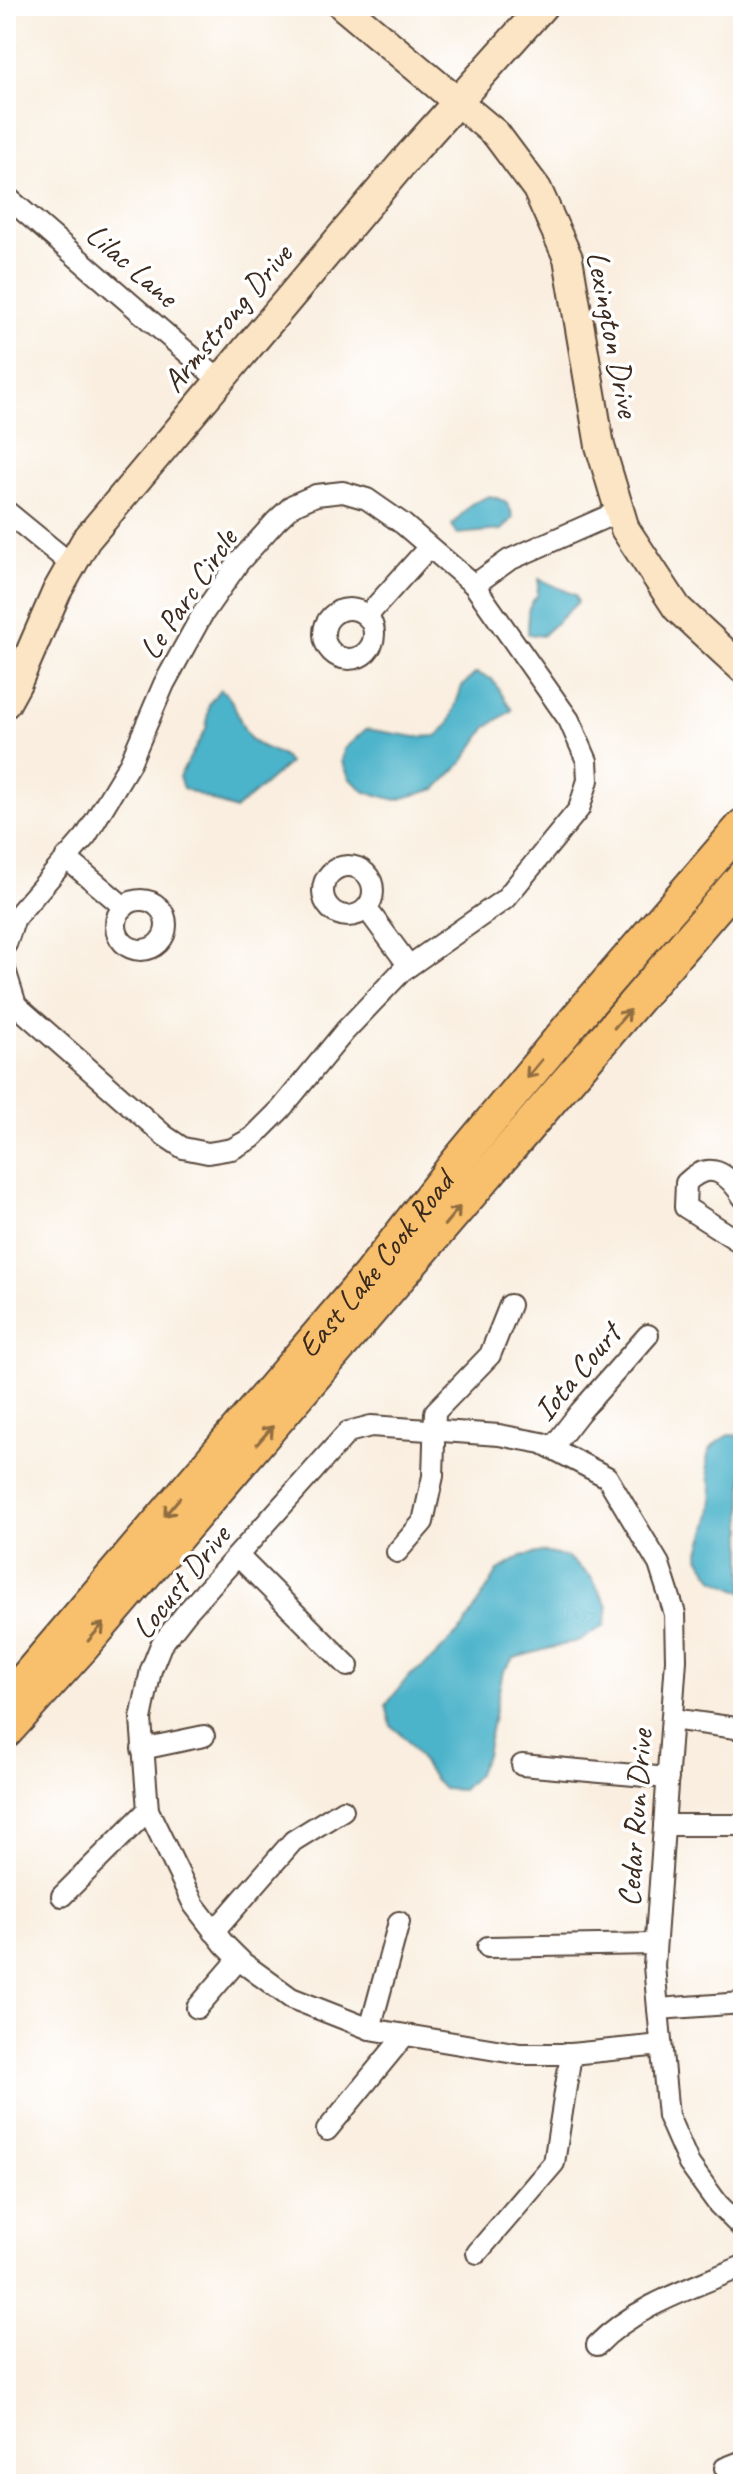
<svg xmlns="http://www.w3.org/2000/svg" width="749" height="2490" viewBox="0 0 749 2490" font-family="Caveat,sans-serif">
  <rect width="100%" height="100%" fill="#fff"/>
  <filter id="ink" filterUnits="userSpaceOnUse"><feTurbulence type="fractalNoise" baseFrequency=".0125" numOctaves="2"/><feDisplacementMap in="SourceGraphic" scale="16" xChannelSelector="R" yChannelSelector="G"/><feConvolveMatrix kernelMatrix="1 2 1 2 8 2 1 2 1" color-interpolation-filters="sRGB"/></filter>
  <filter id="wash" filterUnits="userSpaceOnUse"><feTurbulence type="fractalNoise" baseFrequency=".006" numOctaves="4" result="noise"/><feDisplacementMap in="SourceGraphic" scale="32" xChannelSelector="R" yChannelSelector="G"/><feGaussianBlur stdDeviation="1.8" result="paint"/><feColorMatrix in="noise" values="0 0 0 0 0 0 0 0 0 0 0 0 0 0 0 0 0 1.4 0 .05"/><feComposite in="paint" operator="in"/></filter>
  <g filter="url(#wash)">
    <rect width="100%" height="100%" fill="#f9eedf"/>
    <!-- water -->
    <g fill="#4cb3ca" stroke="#446e74" stroke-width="2">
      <path d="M489,496C504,499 510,503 513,518L502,530L457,534L452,525L471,504Z"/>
      <polygon points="539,579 575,595 578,602 542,636 528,634 528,611 532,602 537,596"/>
      <polygon points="476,673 492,679 512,710 487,727 463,762 436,789 396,800 366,792 350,779 342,762 344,749 366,729 416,737 437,736 449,724 462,686"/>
      <path d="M220,689C238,701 237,723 251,739C261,751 278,748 289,763L235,810L183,788L179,777L206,729L209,704Z"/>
      <path d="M729,1435L743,1436V1592L715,1580L699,1557C702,1540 710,1524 712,1507C717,1474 689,1455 729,1435Z"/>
      <path d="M543,1552L567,1557L591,1577L608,1607L605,1625L580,1640L514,1658L503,1671L486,1755L477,1775L462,1790L443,1789C421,1767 416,1743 391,1726L386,1705L408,1677L430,1661L463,1628L498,1571L522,1556Z"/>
    </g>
  </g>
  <g filter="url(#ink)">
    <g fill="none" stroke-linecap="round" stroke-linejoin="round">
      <!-- street casing -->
      <g stroke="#58473b" stroke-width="24">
        <g id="street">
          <polyline points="6,196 219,380"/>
          <polyline points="6,511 72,565"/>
          <polyline points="474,585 509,560 620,511"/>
          <circle cx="349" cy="634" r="25"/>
          <polyline points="367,616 429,547"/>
          <polyline points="66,858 124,907"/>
          <circle cx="348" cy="891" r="25"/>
          <circle cx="141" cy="925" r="25"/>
          <polyline points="367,909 409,966"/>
          <polyline points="6,944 15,918 86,836 130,763 164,684 202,615 239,562 276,521 293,505 316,495 343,492 367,499 403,524 474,585 569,720 587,761 588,780 579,809 505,899 402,971 345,1031 281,1109 252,1138 232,1149 208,1153 183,1148 165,1136 16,1005 6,973"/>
          <path d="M743,1197C727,1172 709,1160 686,1183L685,1207L743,1244"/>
          <polyline points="552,1448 580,1412 648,1335"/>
          <polyline points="397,1552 423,1522 433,1476 435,1412 490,1355 510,1305"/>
          <polyline points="239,1557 348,1666"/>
          <polyline points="672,1719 743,1729"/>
          <polyline points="142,1749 204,1736"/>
          <polyline points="522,1765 668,1778"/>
          <polyline points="664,1825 738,1825"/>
          <polyline points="62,1896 148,1810"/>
          <polyline points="214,1932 293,1841 343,1810"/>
          <polyline points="488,1947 655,1944"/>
          <polyline points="197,2008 239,1959"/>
          <polyline points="658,2009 743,2003"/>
          <polyline points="370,2029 399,1922"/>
          <polyline points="661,2045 571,2054 520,2054 370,2029 291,1998 243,1963 224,1944 194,1905 148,1810 141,1719 151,1670 161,1645 186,1613 348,1432 371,1426 499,1435 542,1443 607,1477 659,1564 675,1614 676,1660 654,1966 668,2116 689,2164 718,2204 743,2229"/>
          <polyline points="327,2130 405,2035"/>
          <polyline points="477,2253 554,2163 571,2054"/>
          <path d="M597,2345C636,2305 693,2288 743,2266"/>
          <polyline points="725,2468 743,2461"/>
        </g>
      </g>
      <!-- secondary casing -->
      <g stroke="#58473b" stroke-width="32">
        <g id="secondary">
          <polyline points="343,6 496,134 537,189 568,258 600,446 625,529 677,608 743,669"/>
          <polyline points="6,703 17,683 57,591 86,540 407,158 543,6"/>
        </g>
      </g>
      <!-- primary casing -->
      <g stroke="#58473b" stroke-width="36">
        <g id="primary">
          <path id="s1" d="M6,1701L368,1276L456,1163L585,1008L743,825"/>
          <polyline points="6,1732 82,1648 743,876"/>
        </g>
      </g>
      <!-- street -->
      <use href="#street" stroke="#fff" stroke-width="20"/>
      <!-- secondary -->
      <use href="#secondary" stroke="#fce5c4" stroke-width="28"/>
      <!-- primary -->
      <use href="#primary" stroke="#f8bf6c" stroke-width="32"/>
    </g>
    <!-- one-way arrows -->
    <defs><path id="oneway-shaft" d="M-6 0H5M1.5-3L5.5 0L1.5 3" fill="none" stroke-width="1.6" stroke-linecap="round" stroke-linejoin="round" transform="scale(2)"/></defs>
    <g stroke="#906d41">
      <use href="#oneway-shaft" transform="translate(622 1019) rotate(-49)"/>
      <use href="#oneway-shaft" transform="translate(534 1069) rotate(130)"/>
      <use href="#oneway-shaft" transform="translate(452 1216) rotate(-50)"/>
      <use href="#oneway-shaft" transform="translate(265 1435) rotate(-49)"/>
      <use href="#oneway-shaft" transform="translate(172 1507) rotate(130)"/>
      <use href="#oneway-shaft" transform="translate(96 1632) rotate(-49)"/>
    </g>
  </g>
  <g text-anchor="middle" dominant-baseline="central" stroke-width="7" stroke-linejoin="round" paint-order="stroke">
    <!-- street labels -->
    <g font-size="32" fill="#3b2a1e" stroke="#fff">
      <text transform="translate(132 265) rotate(41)">Lilac Lane</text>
      <text transform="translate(227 318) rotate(-50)">Armstrong Drive</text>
      <text transform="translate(613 334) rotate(79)">Lexington Drive</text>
      <text transform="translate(188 594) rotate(-56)">Le Parc Circle</text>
      <text stroke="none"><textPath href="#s1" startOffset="572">East Lake Cook Road</textPath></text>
      <text transform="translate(577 1372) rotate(-50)">Iota Court</text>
      <text transform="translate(181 1582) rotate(-51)">Locust Drive</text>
      <text transform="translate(635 1818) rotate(-86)">Cedar Run Drive</text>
    </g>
  </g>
  <!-- margin -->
  <rect width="749" height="2490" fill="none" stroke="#fff" stroke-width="32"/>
</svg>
